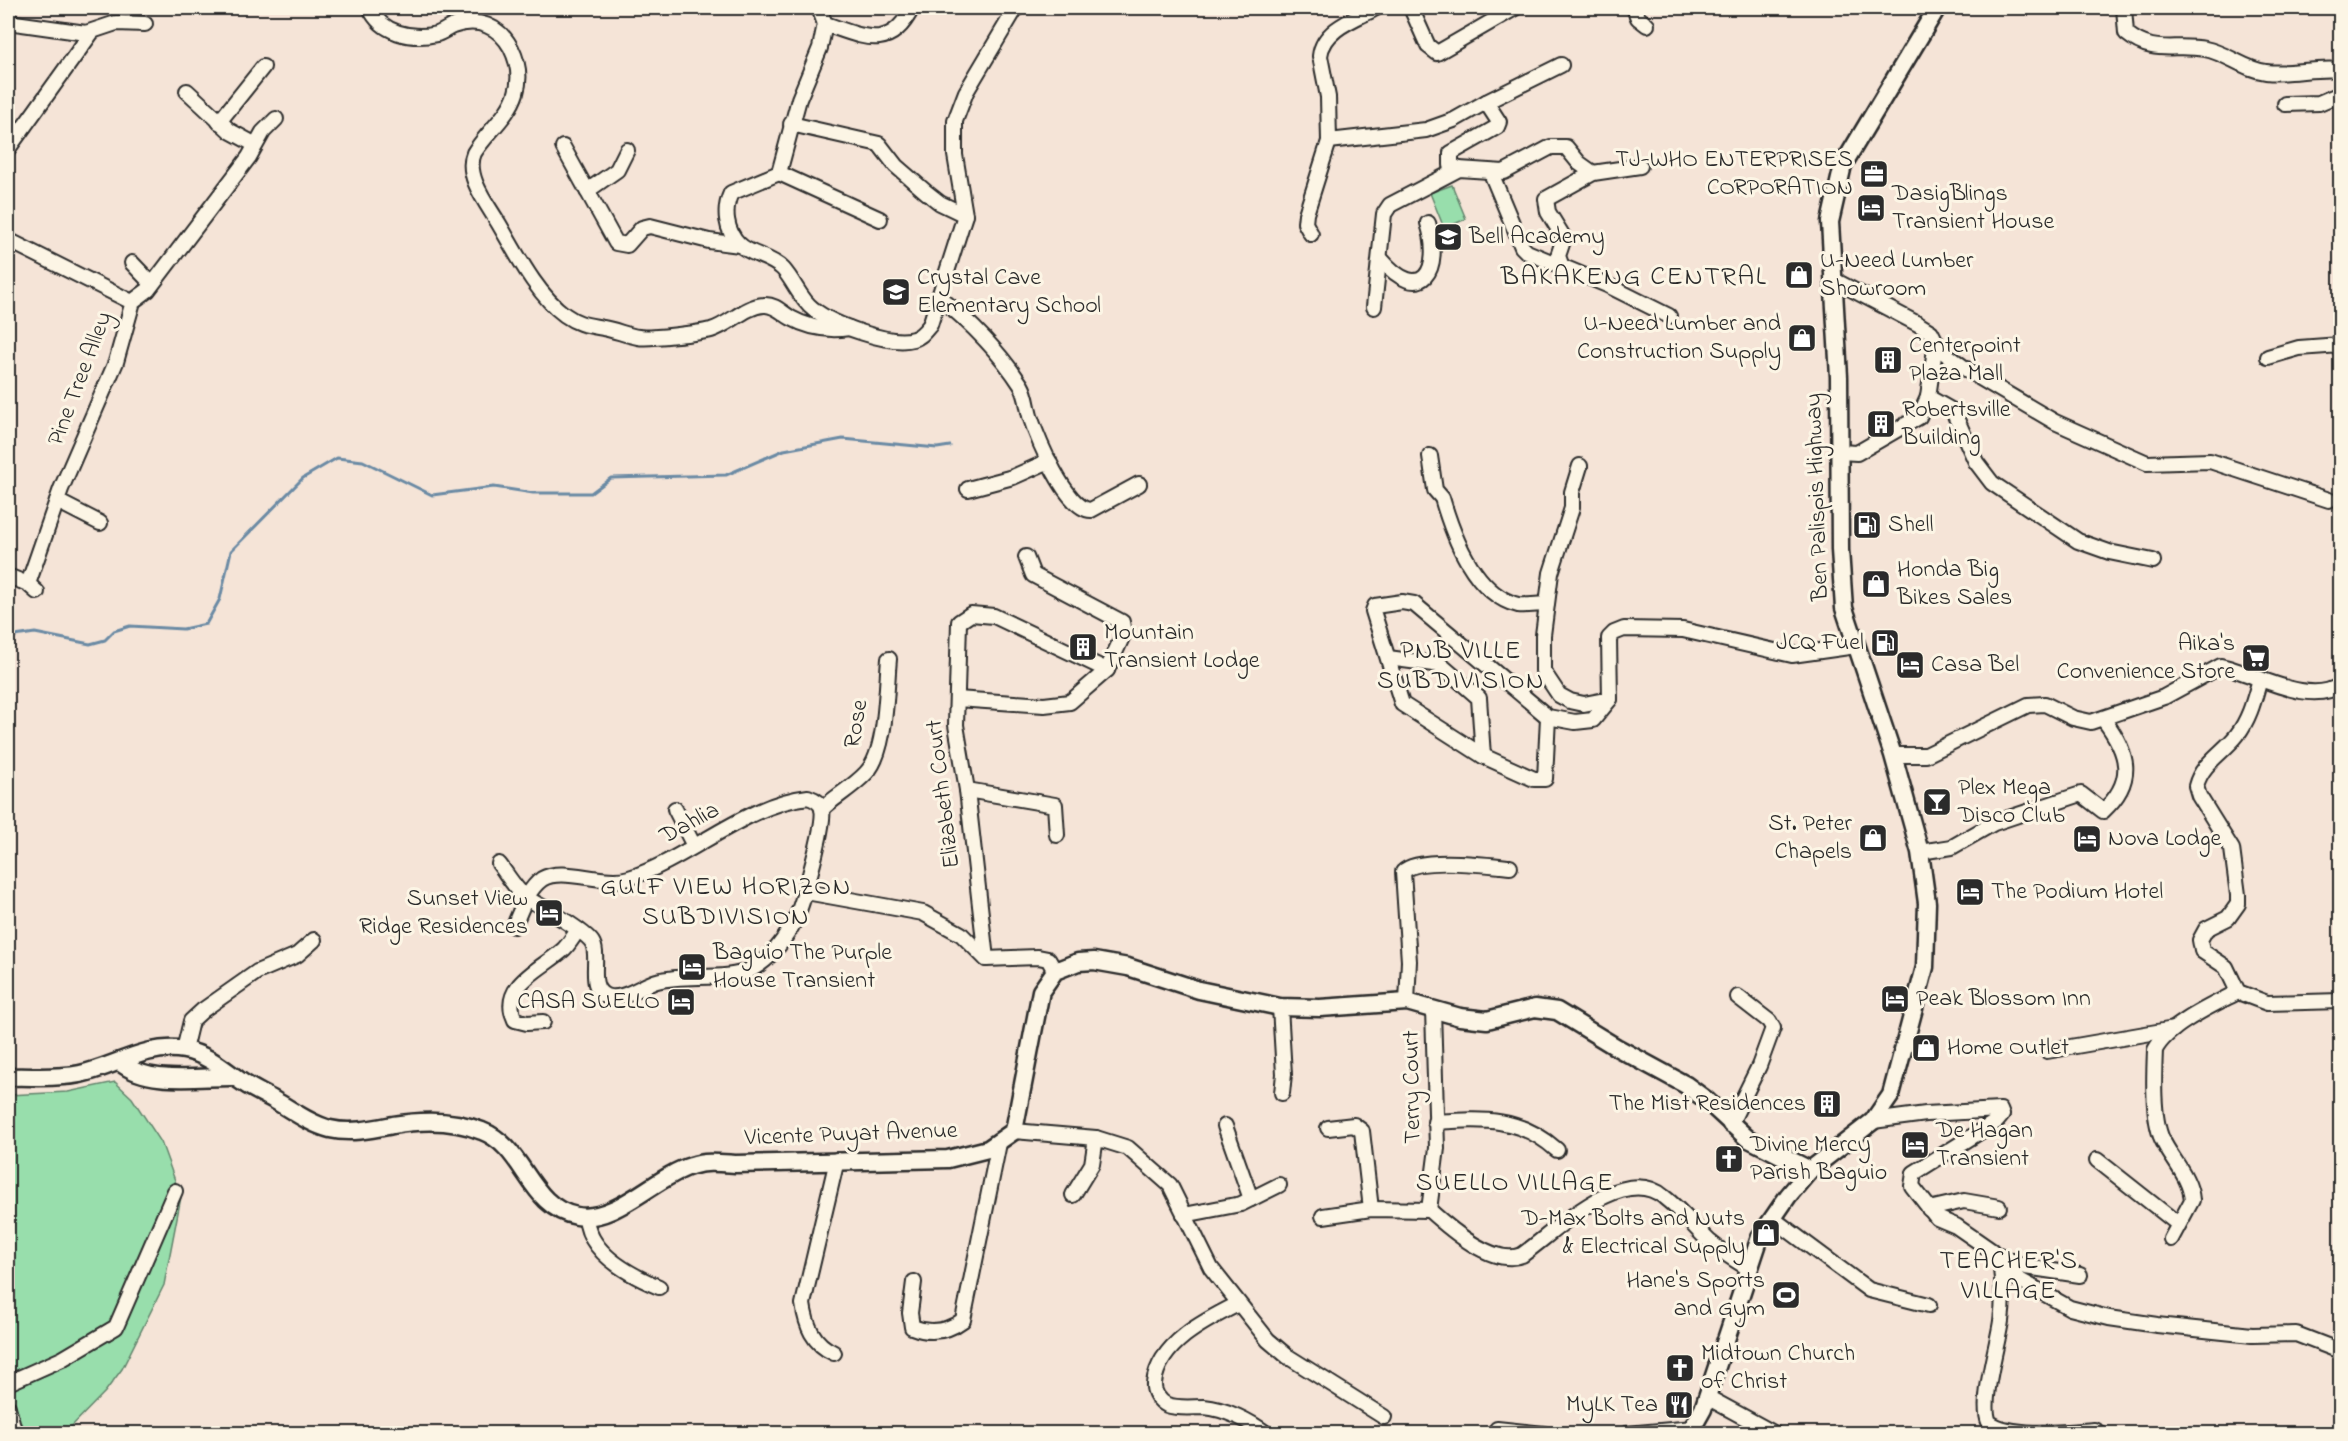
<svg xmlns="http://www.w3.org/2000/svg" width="2348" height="1441" viewBox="0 0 2348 1441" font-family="'Indie Flower',sans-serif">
  <rect width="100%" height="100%" fill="#f5e4d7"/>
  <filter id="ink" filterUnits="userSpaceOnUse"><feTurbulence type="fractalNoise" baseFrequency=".0167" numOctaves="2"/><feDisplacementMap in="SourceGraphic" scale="12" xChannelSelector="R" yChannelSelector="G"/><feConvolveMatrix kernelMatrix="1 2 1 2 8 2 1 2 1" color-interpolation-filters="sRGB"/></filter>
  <g filter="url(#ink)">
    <!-- green -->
    <g fill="#98deac" stroke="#62846c" stroke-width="1.5">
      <polygon points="1452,185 1466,219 1444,228 1430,193"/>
      <polygon points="115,1082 132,1098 161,1142 181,1197 164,1285 122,1369 105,1392 65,1433 8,1433 8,1095 68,1092"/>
    </g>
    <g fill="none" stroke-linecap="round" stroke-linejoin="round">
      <!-- stream -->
      <polyline stroke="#6b8aa4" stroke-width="3" points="8,637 35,633 90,644 105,640 114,631 130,626 183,629 206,624 220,599 231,551 303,478 337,458 363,461 432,495 494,487 533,493 591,493 611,478 726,475 784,450 843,439 937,448 950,446"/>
      <!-- minor casing -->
      <g stroke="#2b2b2b" stroke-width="18">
        <g id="minor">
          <path d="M370,8C381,33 411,40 437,34C443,32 448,28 453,26C478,17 499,26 511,48C518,62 521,77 516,93C509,116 486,133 474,153C464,176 488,205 499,224C516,253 537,295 565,315C579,325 588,325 603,328C615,330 626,335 638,337C649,339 699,333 711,330C729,325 745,306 764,305C775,304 782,313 791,318C809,328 829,331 849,328"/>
          <path d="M819,8L825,24C862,36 890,53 912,8"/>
          <path d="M1376,8C1355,19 1323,29 1320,56L1328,97L1329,141L1426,130L1454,120L1486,102L1499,122L1497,127L1451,153V165L1459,169"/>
          <polyline points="1411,8 1428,46 1437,53 1515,8"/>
          <polyline points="1634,8 1638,18 1647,25"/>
          <path d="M2124,8L2126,33C2154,56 2173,43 2205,49C2227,53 2245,70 2266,72C2290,75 2316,67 2340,70"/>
          <polyline points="8,22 86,33 116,23 145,24"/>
          <polyline points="187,91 230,131 254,144"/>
          <polyline points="1486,102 1561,65"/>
          <polyline points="2285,104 2319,103 2340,94"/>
          <polyline points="219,122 263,67"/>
          <polyline points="791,124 879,144 896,166 926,192 940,203 965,215"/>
          <polyline points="563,147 616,243 627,245 642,228 650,226 709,241 740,245"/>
          <polyline points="8,149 92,32"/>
          <path d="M779,173L731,193C723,210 726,231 739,244C750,255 770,256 783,269C794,281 800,299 813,309C831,324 890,346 913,339C921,337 925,331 930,325L965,215L955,155V121L966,92L1016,8"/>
          <polyline points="779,173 799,99 820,48 825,24"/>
          <polyline points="779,173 880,219"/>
          <polyline points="1491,173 1522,247 1527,252 1607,285 1669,316"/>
          <polyline points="587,191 617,170 627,150"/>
          <polyline points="1311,234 1305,223 1306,214 1329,141"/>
          <polyline points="8,240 132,302 132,305 116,362 61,489 28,584"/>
          <path d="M1381,259C1421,306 1443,270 1428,223"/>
          <polyline points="132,263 152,284"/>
          <polyline points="1562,267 1558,256 1564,238 1548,212 1546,199 1593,173 1640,166"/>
          <polyline points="1832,279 1918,324 1931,332 1936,342 1928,397 1919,417 1857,453 1840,452"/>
          <path d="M939,297C970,322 999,351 1021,385C1027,395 1027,405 1030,416C1037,437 1066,510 1091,510L1139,484"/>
          <polyline points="132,302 148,290 249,157 263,132 276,119"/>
          <polyline points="1374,307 1384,214 1390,205 1459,169 1504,172 1551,147 1566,147 1579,163 1593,173"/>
          <polyline points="1935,346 1970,372 2055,422 2147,463 2210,461 2329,500"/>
          <polyline points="2268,357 2299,348 2340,345"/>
          <polyline points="1928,397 1953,411 1976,462 1992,483 2078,541 2109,552 2153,561"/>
          <path d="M1430,456L1435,490L1442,498C1453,536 1474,594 1518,605C1527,606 1538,604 1547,604"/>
          <polyline points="1580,466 1572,492 1572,508 1551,573 1543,635 1543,671 1559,695 1570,701 1584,704 1610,699"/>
          <polyline points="968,489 1013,477 1049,461"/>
          <polyline points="57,501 100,523"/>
          <polyline points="8,576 28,584 37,592"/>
          <polyline points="1388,658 1441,665 1479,698 1483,756"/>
          <path d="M2260,679C2254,700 2250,718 2237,735C2223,753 2202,763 2196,786L2199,796L2232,849L2238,895V904L2228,918L2206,929L2200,940L2202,951L2226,967L2238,992L2267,1003L2340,1001"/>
          <polyline points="957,699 1044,705 1070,702 1107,670 1124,633 1122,622 1033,575 1026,557"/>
          <polyline points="1548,717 1545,779 1534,779 1483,756 1402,704 1373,611 1375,606 1402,602 1414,604 1548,717 1575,722 1593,720 1610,699 1609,638 1614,633 1624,629 1683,630 1792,655 1856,646"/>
          <path d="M1893,755H1926L2028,705L2045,704L2073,718L2091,722L2164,697L2221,666C2255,673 2309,707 2340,685"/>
          <polyline points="967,790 1055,805 1057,835"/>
          <polyline points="675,809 694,846"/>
          <path d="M822,809C836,796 853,787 866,773C887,752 886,689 889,659"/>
          <path d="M1920,852L1952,847L1994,823L2081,794L2103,811C2136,781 2129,753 2104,720"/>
          <path d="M499,864C507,874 517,892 528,899C541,906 585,931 592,942C601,956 586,988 606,996C622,1002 642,985 657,981C686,973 726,982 752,969C771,959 787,937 796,918C803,902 826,823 822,808C820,802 814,799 808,797C745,804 689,859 629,878C603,886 563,866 542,879C527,890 521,910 514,926"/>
          <polyline points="806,892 923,913 961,934 986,959 1038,957 1048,959 1055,971"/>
          <polyline points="986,959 967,790 956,725 959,622 971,614 994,616 1107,670"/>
          <path d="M1407,1002L1409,961L1403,872C1417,856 1489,865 1510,867"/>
          <polyline points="1280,1007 1284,1074 1282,1093"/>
          <path d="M543,1022L527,1023L515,1020C498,985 544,968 564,949C569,944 573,937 578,930"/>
          <polyline points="184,1050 191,1021 203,1010 257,972 297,955 314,940"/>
          <polyline points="2047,1051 2174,1029"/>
          <polyline points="1873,1121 1926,1114 2000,1110 2002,1115 1997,1121 1914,1173 1912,1186 1937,1218 1956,1226 1992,1251 2018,1279 2070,1308 2109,1318 2157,1325 2252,1335 2296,1334 2340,1351"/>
          <path d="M1435,1122C1483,1119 1519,1116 1557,1150"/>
          <polyline points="1730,1125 1759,1066 1773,1028 1769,1021 1738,997"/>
          <polyline points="1225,1126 1251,1199"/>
          <polyline points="1328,1128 1354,1125 1362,1131 1371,1209"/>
          <polyline points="1014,1131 1096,1138 1128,1148 1170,1185 1211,1268 1268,1340 1287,1356 1384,1417"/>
          <polyline points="2097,1160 2178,1224"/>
          <polyline points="1073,1195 1092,1164 1096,1138"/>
          <polyline points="1929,1209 1964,1201 1999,1207"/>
          <path d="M1429,1210C1449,1228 1493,1267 1522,1255C1555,1232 1623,1162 1664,1197C1681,1210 1694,1227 1710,1242C1722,1252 1735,1260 1748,1268"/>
          <polyline points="1429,1210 1437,1148 1433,1009"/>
          <polyline points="1184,1215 1241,1204 1279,1185"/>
          <polyline points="1323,1216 1371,1209 1429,1210"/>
          <path d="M586,1217C588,1253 630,1275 659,1287"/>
          <polyline points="1772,1218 1869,1290 1929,1305"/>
          <path d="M2171,1239L2192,1200C2190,1176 2171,1159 2162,1139C2152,1117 2154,1074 2155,1050C2168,1025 2213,1005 2238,992"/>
          <polyline points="1999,1255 2025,1267 2080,1275"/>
          <path d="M2000,1261C2003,1281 2004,1301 2001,1321C1998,1344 1980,1402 1989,1422C2009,1438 2068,1432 2094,1430L2101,1434"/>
          <path d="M914,1282L910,1313L912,1327C930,1334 947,1332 963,1320L999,1143"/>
          <path d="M1238,1304C1206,1320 1159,1343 1154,1383C1153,1392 1159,1401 1167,1405C1179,1409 1192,1407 1204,1407C1226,1409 1250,1421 1267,1434"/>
          <path d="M834,1353C813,1344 806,1325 803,1304L837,1160"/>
          <polyline points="8,1383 62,1359 116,1327 175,1191"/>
          <polyline points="1707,1397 1775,1434"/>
          <polyline points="8,1407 15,1434"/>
          <polyline points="1497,1429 1544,1434"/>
          <polyline points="1626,1434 1694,1428"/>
        </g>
      </g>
      <!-- major casing -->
      <g stroke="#2b2b2b" stroke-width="21">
        <g id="major">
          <path d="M121,1063C149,1086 201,1076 235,1077"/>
          <path d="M8,1077C32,1076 56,1079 80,1074C114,1067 148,1043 184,1050C206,1054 221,1067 239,1080C250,1088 262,1093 274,1100C292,1110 310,1124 330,1129C351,1134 373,1129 393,1125C422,1120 455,1120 482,1131C525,1147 529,1208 577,1216C615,1223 656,1176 691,1166C706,1161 720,1163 735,1164L948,1159L988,1149L1014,1131L1041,991L1055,971L1078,962L1094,961L1128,967L1199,990L1280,1007L1320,1008L1407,1002L1460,1017L1487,1020L1535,1008L1557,1011L1616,1047L1686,1085L1705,1099L1747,1138L1810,1170"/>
          <polyline points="1689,1434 1703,1409 1760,1237 1788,1196 1810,1170 1873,1121 1891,1095 1925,967 1927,903 1920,852 1893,755 1844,608 1840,550 1839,377 1830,222 1843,165 1937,8"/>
        </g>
      </g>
      <!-- minor -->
      <use href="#minor" stroke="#fcf5e5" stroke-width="14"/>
      <!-- major -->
      <use href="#major" stroke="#fcf5e5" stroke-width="16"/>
    </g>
  </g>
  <!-- icons -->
  <defs>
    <g id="office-square" transform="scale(1.5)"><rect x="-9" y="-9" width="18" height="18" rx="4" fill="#2b2b2b" stroke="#fcf5e5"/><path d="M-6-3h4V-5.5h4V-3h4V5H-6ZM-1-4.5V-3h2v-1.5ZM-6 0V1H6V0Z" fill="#fff"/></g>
    <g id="hotel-square" transform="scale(1.5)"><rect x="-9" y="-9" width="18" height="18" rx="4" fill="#2b2b2b" stroke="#fcf5e5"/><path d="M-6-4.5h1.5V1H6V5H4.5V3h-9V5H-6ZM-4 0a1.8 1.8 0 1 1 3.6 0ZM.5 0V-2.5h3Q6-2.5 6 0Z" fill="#fff"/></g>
    <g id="school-square" transform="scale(1.5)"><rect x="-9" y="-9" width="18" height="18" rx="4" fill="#2b2b2b" stroke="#fcf5e5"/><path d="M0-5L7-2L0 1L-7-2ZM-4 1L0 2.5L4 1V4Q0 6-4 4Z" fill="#fff"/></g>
    <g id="shop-square" transform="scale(1.5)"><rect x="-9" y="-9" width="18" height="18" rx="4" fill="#2b2b2b" stroke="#fcf5e5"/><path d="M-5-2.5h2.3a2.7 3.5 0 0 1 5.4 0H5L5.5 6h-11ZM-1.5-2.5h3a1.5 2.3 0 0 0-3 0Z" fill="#fff"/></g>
    <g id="building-square" transform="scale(1.5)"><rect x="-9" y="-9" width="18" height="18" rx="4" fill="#2b2b2b" stroke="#fcf5e5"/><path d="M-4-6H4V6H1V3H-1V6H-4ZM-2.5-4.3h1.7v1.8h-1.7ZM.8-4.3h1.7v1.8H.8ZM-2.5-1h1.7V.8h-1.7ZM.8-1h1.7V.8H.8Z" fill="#fff"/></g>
    <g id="fuel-square" transform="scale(1.5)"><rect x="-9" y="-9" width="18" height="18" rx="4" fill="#2b2b2b" stroke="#fcf5e5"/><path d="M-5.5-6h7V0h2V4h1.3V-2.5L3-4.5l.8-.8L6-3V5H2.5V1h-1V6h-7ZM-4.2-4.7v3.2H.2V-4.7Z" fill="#fff"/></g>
    <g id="supermarket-square" transform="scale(1.5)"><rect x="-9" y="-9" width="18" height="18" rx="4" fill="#2b2b2b" stroke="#fcf5e5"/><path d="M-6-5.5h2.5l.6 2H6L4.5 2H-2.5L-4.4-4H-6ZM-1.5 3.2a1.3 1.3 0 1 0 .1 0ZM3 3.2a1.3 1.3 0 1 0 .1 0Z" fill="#fff"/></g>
    <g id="bar-square" transform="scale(1.5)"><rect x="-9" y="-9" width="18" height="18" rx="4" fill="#2b2b2b" stroke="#fcf5e5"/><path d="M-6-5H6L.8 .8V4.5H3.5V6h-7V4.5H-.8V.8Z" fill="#fff"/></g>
    <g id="church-square" transform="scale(1.5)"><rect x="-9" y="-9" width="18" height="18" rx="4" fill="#2b2b2b" stroke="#fcf5e5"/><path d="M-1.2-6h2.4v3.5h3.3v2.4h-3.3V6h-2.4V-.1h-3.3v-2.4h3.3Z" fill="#fff"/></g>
    <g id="stadium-square" transform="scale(1.5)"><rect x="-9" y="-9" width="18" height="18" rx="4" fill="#2b2b2b" stroke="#fcf5e5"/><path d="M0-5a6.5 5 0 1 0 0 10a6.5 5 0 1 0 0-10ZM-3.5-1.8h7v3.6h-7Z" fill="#fff"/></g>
    <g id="restaurant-square" transform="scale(1.5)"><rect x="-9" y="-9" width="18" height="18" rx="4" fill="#2b2b2b" stroke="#fcf5e5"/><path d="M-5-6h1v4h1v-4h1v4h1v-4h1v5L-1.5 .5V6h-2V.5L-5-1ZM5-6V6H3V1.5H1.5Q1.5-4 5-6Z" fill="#fff"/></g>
  </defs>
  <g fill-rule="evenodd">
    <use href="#office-square" x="1874" y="174"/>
    <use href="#hotel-square" x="1871" y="208"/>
    <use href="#school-square" x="1448" y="237"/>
    <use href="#shop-square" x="1799" y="275"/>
    <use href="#school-square" x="896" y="292"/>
    <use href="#shop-square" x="1802" y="338"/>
    <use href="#building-square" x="1888" y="360"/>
    <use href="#building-square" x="1881" y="424"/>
    <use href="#fuel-square" x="1867" y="525"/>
    <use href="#shop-square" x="1876" y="584"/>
    <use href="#fuel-square" x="1885" y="643"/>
    <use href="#building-square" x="1083" y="647"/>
    <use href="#supermarket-square" x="2256" y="658"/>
    <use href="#hotel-square" x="1910" y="665"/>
    <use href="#bar-square" x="1937" y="802"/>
    <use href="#shop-square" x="1873" y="838"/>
    <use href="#hotel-square" x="2087" y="839"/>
    <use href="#hotel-square" x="1970" y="892"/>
    <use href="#hotel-square" x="549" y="913"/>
    <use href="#hotel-square" x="692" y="967"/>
    <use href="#hotel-square" x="1895" y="999"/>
    <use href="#hotel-square" x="681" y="1002"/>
    <use href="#shop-square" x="1926" y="1048"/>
    <use href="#building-square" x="1827" y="1104"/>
    <use href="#hotel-square" x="1915" y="1145"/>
    <use href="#church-square" x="1729" y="1159"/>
    <use href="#shop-square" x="1766" y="1233"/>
    <use href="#stadium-square" x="1786" y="1295"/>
    <use href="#church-square" x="1680" y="1368"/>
    <use href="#restaurant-square" x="1679" y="1405"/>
  </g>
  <g text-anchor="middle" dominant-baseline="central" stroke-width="6" stroke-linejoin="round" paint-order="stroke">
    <!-- poi labels -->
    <g font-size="24" fill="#2b2b2b" stroke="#fcf5e5" text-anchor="start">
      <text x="1853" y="160" text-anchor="end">TJ-WHO ENTERPRISES<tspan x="1853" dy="28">CORPORATION</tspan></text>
      <text x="1892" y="194">DasigBlings<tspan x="1892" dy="28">Transient House</tspan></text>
      <text x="1469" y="237">Bell Academy</text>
      <text x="1820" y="261">U-Need Lumber<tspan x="1820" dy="28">Showroom</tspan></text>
      <text x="917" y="278">Crystal Cave<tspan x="917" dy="28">Elementary School</tspan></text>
      <text x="1781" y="324" text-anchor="end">U-Need Lumber and<tspan x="1781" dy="28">Construction Supply</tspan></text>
      <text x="1909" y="346">Centerpoint<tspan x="1909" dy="28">Plaza Mall</tspan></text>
      <text x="1902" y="410">Robertsville<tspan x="1902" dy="28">Building</tspan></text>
      <text x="1888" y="525">Shell</text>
      <text x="1897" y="570">Honda Big<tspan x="1897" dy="28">Bikes Sales</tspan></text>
      <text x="1104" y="633">Mountain<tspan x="1104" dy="28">Transient Lodge</tspan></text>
      <text x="1864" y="643" text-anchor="end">JCQ Fuel</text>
      <text x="2235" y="644" text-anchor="end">Aika's<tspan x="2235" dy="28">Convenience Store</tspan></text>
      <text x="1931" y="665">Casa Bel</text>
      <text x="1958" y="788">Plex Mega<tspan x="1958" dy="28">Disco Club</tspan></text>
      <text x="1852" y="824" text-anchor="end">St. Peter<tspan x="1852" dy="28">Chapels</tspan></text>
      <text x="2108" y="839">Nova Lodge</text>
      <text x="1991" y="892">The Podium Hotel</text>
      <text x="528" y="899" text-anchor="end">Sunset View<tspan x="528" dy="28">Ridge Residences</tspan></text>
      <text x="713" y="953">Baguio The Purple<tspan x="713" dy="28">House Transient</tspan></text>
      <text x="1916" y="999">Peak Blossom Inn</text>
      <text x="660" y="1002" text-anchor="end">CASA SUELLO</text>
      <text x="1947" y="1048">Home Outlet</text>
      <text x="1806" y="1104" text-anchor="end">The Mist Residences</text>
      <text x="1936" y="1131">De Hagan<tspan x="1936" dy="28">Transient</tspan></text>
      <text x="1750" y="1145">Divine Mercy<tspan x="1750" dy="28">Parish Baguio</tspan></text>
      <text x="1745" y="1219" text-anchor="end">D-Max Bolts and Nuts<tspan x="1745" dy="28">&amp; Electrical Supply</tspan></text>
      <text x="1765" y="1281" text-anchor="end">Hane's Sports<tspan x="1765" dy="28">and Gym</tspan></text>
      <text x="1701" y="1354">Midtown Church<tspan x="1701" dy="28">of Christ</tspan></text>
      <text x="1658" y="1405" text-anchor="end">MyLK Tea</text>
    </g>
    <!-- street labels -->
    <g font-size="24" fill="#2b2b2b" stroke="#fcf5e5">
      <text transform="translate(81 379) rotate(-69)">Pine Tree Alley</text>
      <text transform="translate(1818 497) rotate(-92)">Ben Palispis Highway</text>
      <text transform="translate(857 724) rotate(-80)">Rose</text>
      <text transform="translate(944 794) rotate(-97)">Elizabeth Court</text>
      <text transform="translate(690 824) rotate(-28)">Dahlia</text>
      <text transform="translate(1413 1087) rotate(-91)">Terry Court</text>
      <text transform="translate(851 1135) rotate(-2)">Vicente Puyat Avenue</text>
    </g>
    <!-- neighbourhood labels -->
    <g font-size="26" letter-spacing="1.5" fill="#2b2b2b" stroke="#fcf5e5">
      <text x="1461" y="652">PNB VILLE<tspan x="1461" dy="30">SUBDIVISION</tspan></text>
      <text x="726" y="888">GULF VIEW HORIZON<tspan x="726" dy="30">SUBDIVISION</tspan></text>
      <text x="1515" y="1184">SUELLO VILLAGE</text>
      <text x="2009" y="1262">TEACHER'S<tspan x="2009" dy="30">VILLAGE</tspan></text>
    </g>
    <!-- quarter labels -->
    <g font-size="27" letter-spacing="1.5" fill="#2b2b2b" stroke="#fcf5e5">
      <text x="1634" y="277">BAKAKENG CENTRAL</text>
    </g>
  </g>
  <!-- margin -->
  <rect width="2348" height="1441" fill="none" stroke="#fcf5e5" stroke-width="30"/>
  <rect x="15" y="15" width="2318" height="1411" fill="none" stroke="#2b2b2b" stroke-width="2" filter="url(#ink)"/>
</svg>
